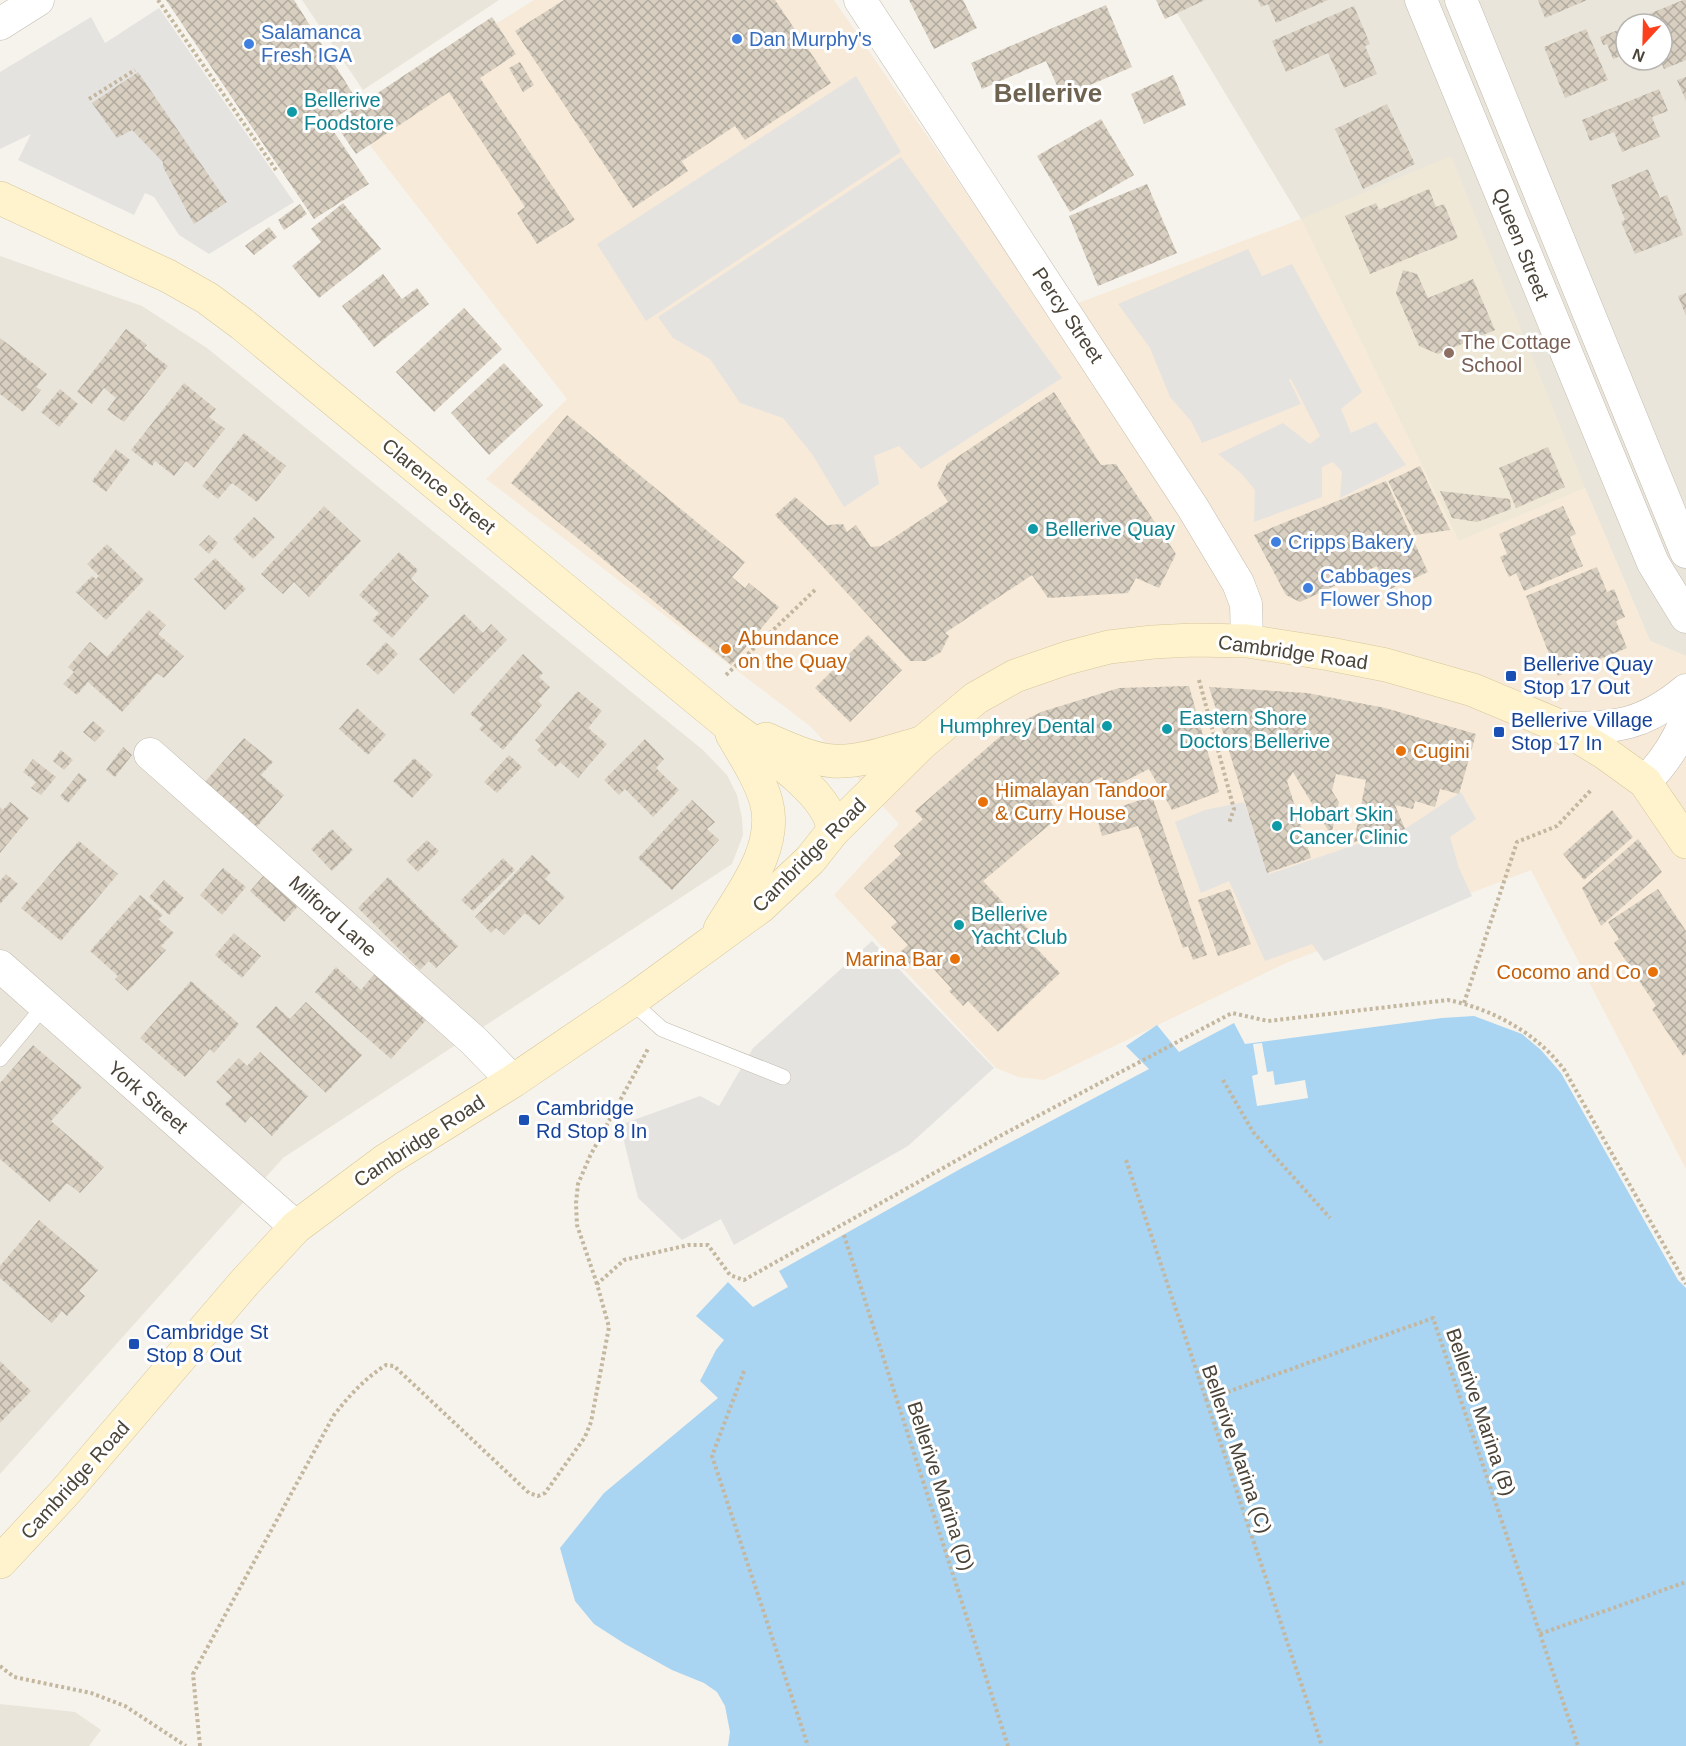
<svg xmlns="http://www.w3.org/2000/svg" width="1686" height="1746" viewBox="0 0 1686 1746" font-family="Helvetica,sans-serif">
  <defs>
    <pattern id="building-cross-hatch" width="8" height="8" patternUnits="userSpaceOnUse" patternTransform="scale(1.5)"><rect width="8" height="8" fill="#d8cfc1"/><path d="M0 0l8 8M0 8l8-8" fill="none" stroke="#b1aa9e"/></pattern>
  </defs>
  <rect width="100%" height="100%" fill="#f6f3ec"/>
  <!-- residential -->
  <g fill="#eae5da" fill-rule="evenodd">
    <polygon points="302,0 499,0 363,90"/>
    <path d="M1169,0H1686V656L1650,641L1585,488L1301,219ZM1626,24H1662V60H1626Z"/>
    <polygon points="0,256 142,306 207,348 703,750 727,775 737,795 742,818 743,835 732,864 283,1158 0,1474"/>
    <polygon points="0,1704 75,1712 101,1730 89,1746 0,1746"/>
  </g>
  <!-- commercial -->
  <polygon fill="#f7ead8" points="534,0 834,0 1049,314 1301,219 1459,541 1585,488 1650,641 1686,656 1686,1169 1531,870 1286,963 1044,1080 1018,1077 996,1068 834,895 899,824 811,727 486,479 567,399 347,116"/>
  <!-- education -->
  <polygon fill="#efe8d6" points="1451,156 1585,488 1459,541 1301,219"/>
  <!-- parking -->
  <g fill="#e5e3e0">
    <polygon points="159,8 294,202 209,254 179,235 154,197 145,193 134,215 18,160 31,134 0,149 0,72 91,17 105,43"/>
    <polygon points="856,76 901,152 646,321 597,244"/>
    <polygon points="901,157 1062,378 921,469 899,446 874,456 879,484 844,507 812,454 783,418 740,403 710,359 673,338 658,317"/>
    <polygon points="1248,249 1262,276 1292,264 1362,392 1341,409 1351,433 1376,422 1406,465 1340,498 1342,472 1333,462 1322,467 1322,497 1254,522 1255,490 1241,473 1218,454 1283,423 1310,444 1320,436 1291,379 1289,380 1301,404 1202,443 1191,421 1170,397 1150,348 1118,304"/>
    <polygon points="1461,792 1476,819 1450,837 1459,868 1472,896 1324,961 1312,944 1265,961 1229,881 1201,893 1175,822 1205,810 1244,802 1269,874 1408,827"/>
    <polygon points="872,941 994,1068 908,1146 734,1245 721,1219 682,1240 638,1198 620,1125 700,1096 719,1106 753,1048"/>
  </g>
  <!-- water -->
  <polygon fill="#a9d4f2" points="1474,1016 1522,1034 1541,1050 1561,1073 1678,1280 1686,1288 1686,1746 728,1746 730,1732 725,1706 717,1692 704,1683 672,1670 625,1644 594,1624 575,1601 560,1548 604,1493 718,1398 700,1381 716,1350 724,1340 696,1316 728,1282 753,1307 788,1287 779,1271 962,1168 1149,1069 1126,1046 1157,1025 1179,1052 1234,1023 1245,1044 1442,1018"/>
  <!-- pier -->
  <polygon fill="#f6f3ec" points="1262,1043 1267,1072 1273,1071 1275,1085 1305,1080 1308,1098 1257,1106 1252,1076 1258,1074 1253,1044"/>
  <!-- building -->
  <g fill="url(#building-cross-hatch)">
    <polygon points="166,0 294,0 358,102 328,123 369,184 314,219"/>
    <polygon points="564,0 775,0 831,83 745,140 735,126 682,161 663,132 688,171 633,208 515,31"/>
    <polygon points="909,0 963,0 977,28 934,49"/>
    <polygon points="1156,0 1205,0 1165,19"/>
    <polygon points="1258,0 1328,0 1276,23 1268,4 1261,7"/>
    <polygon points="1538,0 1587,0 1545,18"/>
    <polygon points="1683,0 1686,0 1686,60 1664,69 1660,60 1662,60 1662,24 1653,24 1649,14"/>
    <polygon points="1106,5 1132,67 1062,97 1046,61 982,89 971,63"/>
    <polygon points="1354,6 1370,44 1365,46 1377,74 1344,88 1328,53 1286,72 1272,41"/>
    <polygon points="492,17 516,54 480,78 575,220 537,244 517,213 525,207 449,92 356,154 334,122"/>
    <polygon points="1626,27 1626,54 1613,59 1607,44 1603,45 1600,37"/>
    <polygon points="1586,29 1608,80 1565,98 1544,47"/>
    <polygon points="520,62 534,85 523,92 509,68"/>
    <polygon points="138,72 227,202 194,224 163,167 163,162 132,130 117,138 92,103"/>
    <polygon points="1173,75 1186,105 1144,124 1131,94"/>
    <polygon points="1686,77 1686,101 1677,80"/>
    <polygon points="1659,89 1668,111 1652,117 1660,137 1622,152 1614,132 1590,141 1582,120"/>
    <polygon points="1387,104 1415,164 1363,189 1335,129"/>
    <polygon points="1101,119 1134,175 1070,212 1037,156"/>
    <polygon points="1648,169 1660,198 1667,195 1683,235 1635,254 1621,222 1625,220 1611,185"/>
    <polygon points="1147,184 1177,253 1098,286 1069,216"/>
    <polygon points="1429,189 1436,207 1444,204 1458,238 1370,274 1345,216 1376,203 1379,210"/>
    <polygon points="343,203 381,249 319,298 292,266 321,242 311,229"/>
    <polygon points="300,204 307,214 284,230 278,220"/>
    <polygon points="269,227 277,237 254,255 245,246"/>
    <polygon points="1403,270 1417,274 1428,298 1473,279 1495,330 1438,354 1419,346 1396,293"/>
    <polygon points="383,274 402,299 417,288 429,304 374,347 342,306"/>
    <polygon points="1686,293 1686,316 1678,296"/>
    <polygon points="464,308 502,349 434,412 396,372"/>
    <polygon points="126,329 147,345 144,348 168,366 124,422 107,410 116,398 104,388 92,404 77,392"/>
    <polygon points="0,338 47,374 36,387 41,390 23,412 0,394"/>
    <polygon points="504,363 543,405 489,455 451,413"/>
    <polygon points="184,383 216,409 209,417 225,429 194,468 186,461 174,476 155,461 152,466 131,450"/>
    <polygon points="60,389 78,404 59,427 41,412"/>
    <polygon points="1054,392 1101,465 1116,464 1176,554 1159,588 1136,578 1128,593 1048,598 1032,575 945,633 949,636 941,652 926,661 910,661 775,515 795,497 827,525 843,524 847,532 856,525 871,547 881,546 948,502 937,485 947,464"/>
    <polygon points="567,415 745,562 732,577 745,588 749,583 779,607 731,665 511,483"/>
    <polygon points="244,433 286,466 257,502 232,483 218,499 202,486"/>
    <polygon points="1548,447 1565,487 1516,508 1499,468"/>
    <polygon points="116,449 130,460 106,492 92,481"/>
    <polygon points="1420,466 1450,530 1415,535 1388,481"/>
    <polygon points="1386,481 1428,572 1388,590 1377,566 1300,602 1286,595 1254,535"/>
    <polygon points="1440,491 1510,499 1511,509 1477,522 1452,518"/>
    <polygon points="324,506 361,541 309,597 294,582 283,594 261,574"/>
    <polygon points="1563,506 1576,534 1570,537 1583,566 1524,591 1516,573 1509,577 1500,557 1507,554 1499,534"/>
    <polygon points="254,517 275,537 253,559 233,539"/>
    <polygon points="209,535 218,543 209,554 199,545"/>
    <polygon points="107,544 144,580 106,620 76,592 92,576 96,579 99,576 87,564"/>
    <polygon points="399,552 418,570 411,579 429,596 392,638 372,620 379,613 359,595"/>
    <polygon points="215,558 246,589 225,610 194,579"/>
    <polygon points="1597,567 1607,592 1614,589 1625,617 1616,621 1627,648 1558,676 1526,596"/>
    <polygon points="149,610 166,625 158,634 184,656 164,678 157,673 122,712 88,682 77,695 63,684 74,672 68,667 90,642 107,657"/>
    <polygon points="464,614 483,633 491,624 507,640 454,694 419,659"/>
    <polygon points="868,635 902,670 850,722 815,688"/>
    <polygon points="386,642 398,654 378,675 366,664"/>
    <polygon points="523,654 543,673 539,677 550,687 538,701 542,705 503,750 479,729 483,725 470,714"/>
    <polygon points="1189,686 1219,792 1172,810 1149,769 1119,784 1124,795 1110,798 1102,777 1050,801 1061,815 983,881 1028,929 1023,934 1060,973 998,1032 968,1001 963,1006 949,991 952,989 930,965 926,969 917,959 907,968 901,969 894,963 895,957 908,945 891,927 897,922 864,888 901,854 894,846 923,819 915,811 996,740 1017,724 1041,712 1119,688"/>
    <polygon points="1209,687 1307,693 1385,708 1476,734 1459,794 1440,789 1435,807 1415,801 1413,809 1395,805 1405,829 1354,842 1366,780 1336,774 1332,791 1339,802 1331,835 1293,772 1287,781 1311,858 1267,873"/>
    <polygon points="578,691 602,711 588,728 607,744 578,778 560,762 556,767 537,750 541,746 535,740"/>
    <polygon points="357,708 386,735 368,755 339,729"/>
    <polygon points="93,721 105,731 95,742 83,732"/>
    <polygon points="244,738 273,762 261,775 284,795 256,828 204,783"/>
    <polygon points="645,739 664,759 656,768 679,790 653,817 625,789 619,795 604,780"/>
    <polygon points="123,747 132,755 115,777 106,770"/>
    <polygon points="61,750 73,760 64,770 53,761"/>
    <polygon points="509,755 522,767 497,793 484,782"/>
    <polygon points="414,758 433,775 412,798 393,781"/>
    <polygon points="33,759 56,777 41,795 31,788 36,782 23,772"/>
    <polygon points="79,773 87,780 68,803 60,796"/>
    <polygon points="1152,796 1207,955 1193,960 1188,946 1183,948 1138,826 1102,836 1096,815"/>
    <polygon points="692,800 715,822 707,829 719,840 672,890 638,858"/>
    <polygon points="10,802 29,818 0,853 0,807 3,810"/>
    <polygon points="1612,810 1633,837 1584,880 1563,854"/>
    <polygon points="332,829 353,850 332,871 311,849"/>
    <polygon points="1638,839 1662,872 1601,926 1582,888"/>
    <polygon points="427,840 439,851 418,872 406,860"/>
    <polygon points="79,841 118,874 61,941 21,908"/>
    <polygon points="532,855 551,872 545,879 565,897 539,925 525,913 504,935 496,928 491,933 475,917"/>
    <polygon points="503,858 515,870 473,911 461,900"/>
    <polygon points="223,868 246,887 222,915 200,895"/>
    <polygon points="6,874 18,884 0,904 0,881"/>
    <polygon points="265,874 299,905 284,922 250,891"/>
    <polygon points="388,877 458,946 436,968 429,961 420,970 358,908"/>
    <polygon points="164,880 184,898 169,915 149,897"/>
    <polygon points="1230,889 1251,944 1218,956 1198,900"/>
    <polygon points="1658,889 1686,931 1686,1054 1683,1056 1652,1009 1656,1006 1614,943 1619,939 1608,922"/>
    <polygon points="140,895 163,915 158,919 174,933 161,946 166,950 128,991 115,979 118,976 90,951"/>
    <polygon points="234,933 261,956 242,978 215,955"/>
    <polygon points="336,967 361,990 375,973 427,1019 391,1059 315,992"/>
    <polygon points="191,981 239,1024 214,1053 210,1049 185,1077 140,1038"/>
    <polygon points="306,1002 362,1055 326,1093 256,1027 276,1006 290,1019"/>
    <polygon points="33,1045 82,1087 51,1121 104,1167 80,1193 67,1183 50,1202 0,1159 0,1083"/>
    <polygon points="260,1052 308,1096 272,1136 251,1116 245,1123 225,1104 232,1097 216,1082 239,1058 247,1066"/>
    <polygon points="39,1220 98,1270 79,1291 85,1296 67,1316 62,1311 52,1323 0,1278 0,1266"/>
    <polygon points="0,1361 31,1391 0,1423"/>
  </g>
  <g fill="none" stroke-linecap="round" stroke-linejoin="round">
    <!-- lane casing -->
    <g stroke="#c2bbae" stroke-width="16">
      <g id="lane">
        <polyline points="631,1001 662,1029 783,1077"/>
        <polyline points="0,1059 45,1005"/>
      </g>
    </g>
    <!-- street casing -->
    <g stroke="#c2bbae" stroke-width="33">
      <g id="street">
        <polyline points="860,0 1193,508 1238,583 1246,604 1247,641"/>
        <polyline points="1421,0 1653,563 1686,617"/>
        <polyline points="1461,0 1686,552"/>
        <polyline points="0,24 38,0"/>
        <path d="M1564,728C1617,728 1644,725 1686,690"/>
        <polyline points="150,754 474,1041 513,1081"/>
        <path d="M1645,782C1663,764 1676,745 1686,720"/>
        <polyline points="0,966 296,1227"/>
      </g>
    </g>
    <!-- secondary casing -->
    <g stroke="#d6c79b" stroke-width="34">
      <g id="secondary">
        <path d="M0,198L168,276L207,298L242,324L725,722C756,746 831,791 833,831"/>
        <path d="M766,739C787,748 810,759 833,761C862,763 894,750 921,743"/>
        <path d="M720,929C742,893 779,847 766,801C759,777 744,755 732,734"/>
        <polyline points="0,1562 66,1491 245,1282 296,1227 386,1160 513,1081 631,1001 760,907 810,860 833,831 922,743 976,698 1015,676 1067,658 1109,647 1153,642 1193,640 1247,641 1330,654 1386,665 1473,690 1564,728 1605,753 1645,782 1686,842"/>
      </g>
    </g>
    <!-- path -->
    <g stroke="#c4b79f" stroke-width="4" stroke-dasharray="3 3" stroke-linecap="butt">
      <polyline points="158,0 276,170"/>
      <polyline points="89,99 135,70"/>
      <polyline points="726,675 815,590"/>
      <polyline points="1199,680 1234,809 1229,823"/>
      <polyline points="1464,1003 1517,842 1557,826 1592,789"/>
      <polyline points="1223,1080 1253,1132 1330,1218"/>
      <polyline points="1126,1160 1322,1746"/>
      <polyline points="844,1235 1008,1746"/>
      <polyline points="597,1284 577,1225 576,1203 578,1184 590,1156 649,1047"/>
      <polyline points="744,1371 712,1456 808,1746"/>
      <polyline points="1205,1400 1433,1318 1578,1746"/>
      <polyline points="1540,1634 1686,1582"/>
      <polyline points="0,1666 14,1677 91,1693 125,1706 186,1746"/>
      <path d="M200,1746L193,1674L334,1415C349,1396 365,1378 386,1365L394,1366L529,1493L538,1496L545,1493L585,1437L591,1422L609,1327L597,1284L624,1260L688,1245H708L730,1275L744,1280L1000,1136L1232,1013L1268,1021L1448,1000C1493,1009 1538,1034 1565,1071L1686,1284"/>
    </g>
    <!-- lane -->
    <use href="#lane" stroke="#fff" stroke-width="15"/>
    <!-- street -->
    <use href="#street" stroke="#fff" stroke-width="32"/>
    <!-- secondary -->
    <use href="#secondary" stroke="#fff3cd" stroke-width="33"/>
  </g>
  <!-- markers -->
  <g fill="#3f7fe0" stroke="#fff" stroke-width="2">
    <circle cx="737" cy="39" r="6"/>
    <circle cx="249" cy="44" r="6"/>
    <circle cx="1276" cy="542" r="6"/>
    <circle cx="1308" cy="588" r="6"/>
  </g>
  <g fill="#0f9aa8" stroke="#fff" stroke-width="2">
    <circle cx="292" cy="112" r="6"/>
    <circle cx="1033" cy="529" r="6"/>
    <circle cx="1107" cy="726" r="6"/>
    <circle cx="1167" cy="729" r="6"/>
    <circle cx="1277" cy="826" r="6"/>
    <circle cx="959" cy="925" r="6"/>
  </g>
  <circle fill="#8d6e63" stroke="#fff" stroke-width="2" cx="1449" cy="353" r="6"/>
  <g fill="#e8710a" stroke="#fff" stroke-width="2">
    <circle cx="726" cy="649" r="6"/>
    <circle cx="1401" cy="751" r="6"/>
    <circle cx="983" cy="802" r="6"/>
    <circle cx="955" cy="959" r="6"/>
    <circle cx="1653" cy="972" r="6"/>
  </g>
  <g fill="#1a4fb4" stroke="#fff" stroke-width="2">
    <rect x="1505" y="670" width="12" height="12" rx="3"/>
    <rect x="1493" y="726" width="12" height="12" rx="3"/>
    <rect x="518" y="1114" width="12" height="12" rx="3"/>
    <rect x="128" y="1338" width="12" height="12" rx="3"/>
  </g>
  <g text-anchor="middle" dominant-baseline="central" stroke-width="6" stroke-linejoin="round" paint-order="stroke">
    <!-- shop labels -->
    <g font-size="20" fill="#366cbe" stroke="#fff" text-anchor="start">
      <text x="261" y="32">Salamanca<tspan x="261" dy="23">Fresh IGA</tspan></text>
      <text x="749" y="39">Dan Murphy's</text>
      <text x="1288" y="542">Cripps Bakery</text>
      <text x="1320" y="576">Cabbages<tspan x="1320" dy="23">Flower Shop</tspan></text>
    </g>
    <!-- culture labels -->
    <g font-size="20" fill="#0d838f" stroke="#fff" text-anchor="start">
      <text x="304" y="100">Bellerive<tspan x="304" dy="23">Foodstore</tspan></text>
      <text x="1045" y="529">Bellerive Quay</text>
      <text x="1179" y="718">Eastern Shore<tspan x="1179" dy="23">Doctors Bellerive</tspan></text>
      <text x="1095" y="726" text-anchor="end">Humphrey Dental</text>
      <text x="1289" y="814">Hobart Skin<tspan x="1289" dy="23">Cancer Clinic</tspan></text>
      <text x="971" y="914">Bellerive<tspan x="971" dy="23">Yacht Club</tspan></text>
    </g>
    <!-- street labels -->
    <g font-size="20" fill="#4b4439" stroke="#fff">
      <text transform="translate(1521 244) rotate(68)">Queen Street</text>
      <text transform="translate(1068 315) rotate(56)">Percy Street</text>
      <text transform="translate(439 486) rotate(39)">Clarence Street</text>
      <text transform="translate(1293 652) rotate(8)">Cambridge Road</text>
      <text transform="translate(809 855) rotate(-45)">Cambridge Road</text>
      <text transform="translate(333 916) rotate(42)">Milford Lane</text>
      <text transform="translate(148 1097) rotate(41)">York Street</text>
      <text transform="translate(419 1141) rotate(-33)">Cambridge Road</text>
      <text transform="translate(1481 1412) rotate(71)">Bellerive Marina (B)</text>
      <text transform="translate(1237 1449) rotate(71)">Bellerive Marina (C)</text>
      <text transform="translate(75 1480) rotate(-48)">Cambridge Road</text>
      <text transform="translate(941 1486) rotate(72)">Bellerive Marina (D)</text>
    </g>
    <!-- education labels -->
    <g font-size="20" fill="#785e54" stroke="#fff" text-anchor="start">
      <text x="1461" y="342">The Cottage<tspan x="1461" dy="23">School</tspan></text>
    </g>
    <!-- food labels -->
    <g font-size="20" fill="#c56008" stroke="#fff" text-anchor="start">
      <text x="738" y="638">Abundance<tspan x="738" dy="23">on the Quay</tspan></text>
      <text x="1413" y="751">Cugini</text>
      <text x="995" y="790">Himalayan Tandoor<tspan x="995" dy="23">&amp; Curry House</tspan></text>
      <text x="943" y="959" text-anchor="end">Marina Bar</text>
      <text x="1641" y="972" text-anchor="end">Cocomo and Co</text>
    </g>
    <!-- transit labels -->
    <g font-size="20" fill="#164399" stroke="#fff" text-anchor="start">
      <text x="1523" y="664">Bellerive Quay<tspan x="1523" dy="23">Stop 17 Out</tspan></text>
      <text x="1511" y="720">Bellerive Village<tspan x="1511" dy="23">Stop 17 In</tspan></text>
      <text x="536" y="1108">Cambridge<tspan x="536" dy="23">Rd Stop 8 In</tspan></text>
      <text x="146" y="1332">Cambridge St<tspan x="146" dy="23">Stop 8 Out</tspan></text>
    </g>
    <!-- district labels -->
    <g font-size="26" font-weight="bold" fill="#6e6250" stroke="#fff">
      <text x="1048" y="93">Bellerive</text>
    </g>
  </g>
  <!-- north arrow -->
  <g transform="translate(1644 42) rotate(202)"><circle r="28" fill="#ffffff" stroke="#b7b4b0" stroke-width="1.5"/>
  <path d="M0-4.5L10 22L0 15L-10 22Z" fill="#fc3f1d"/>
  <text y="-9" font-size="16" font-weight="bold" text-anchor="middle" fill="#4b4439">N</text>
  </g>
</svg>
